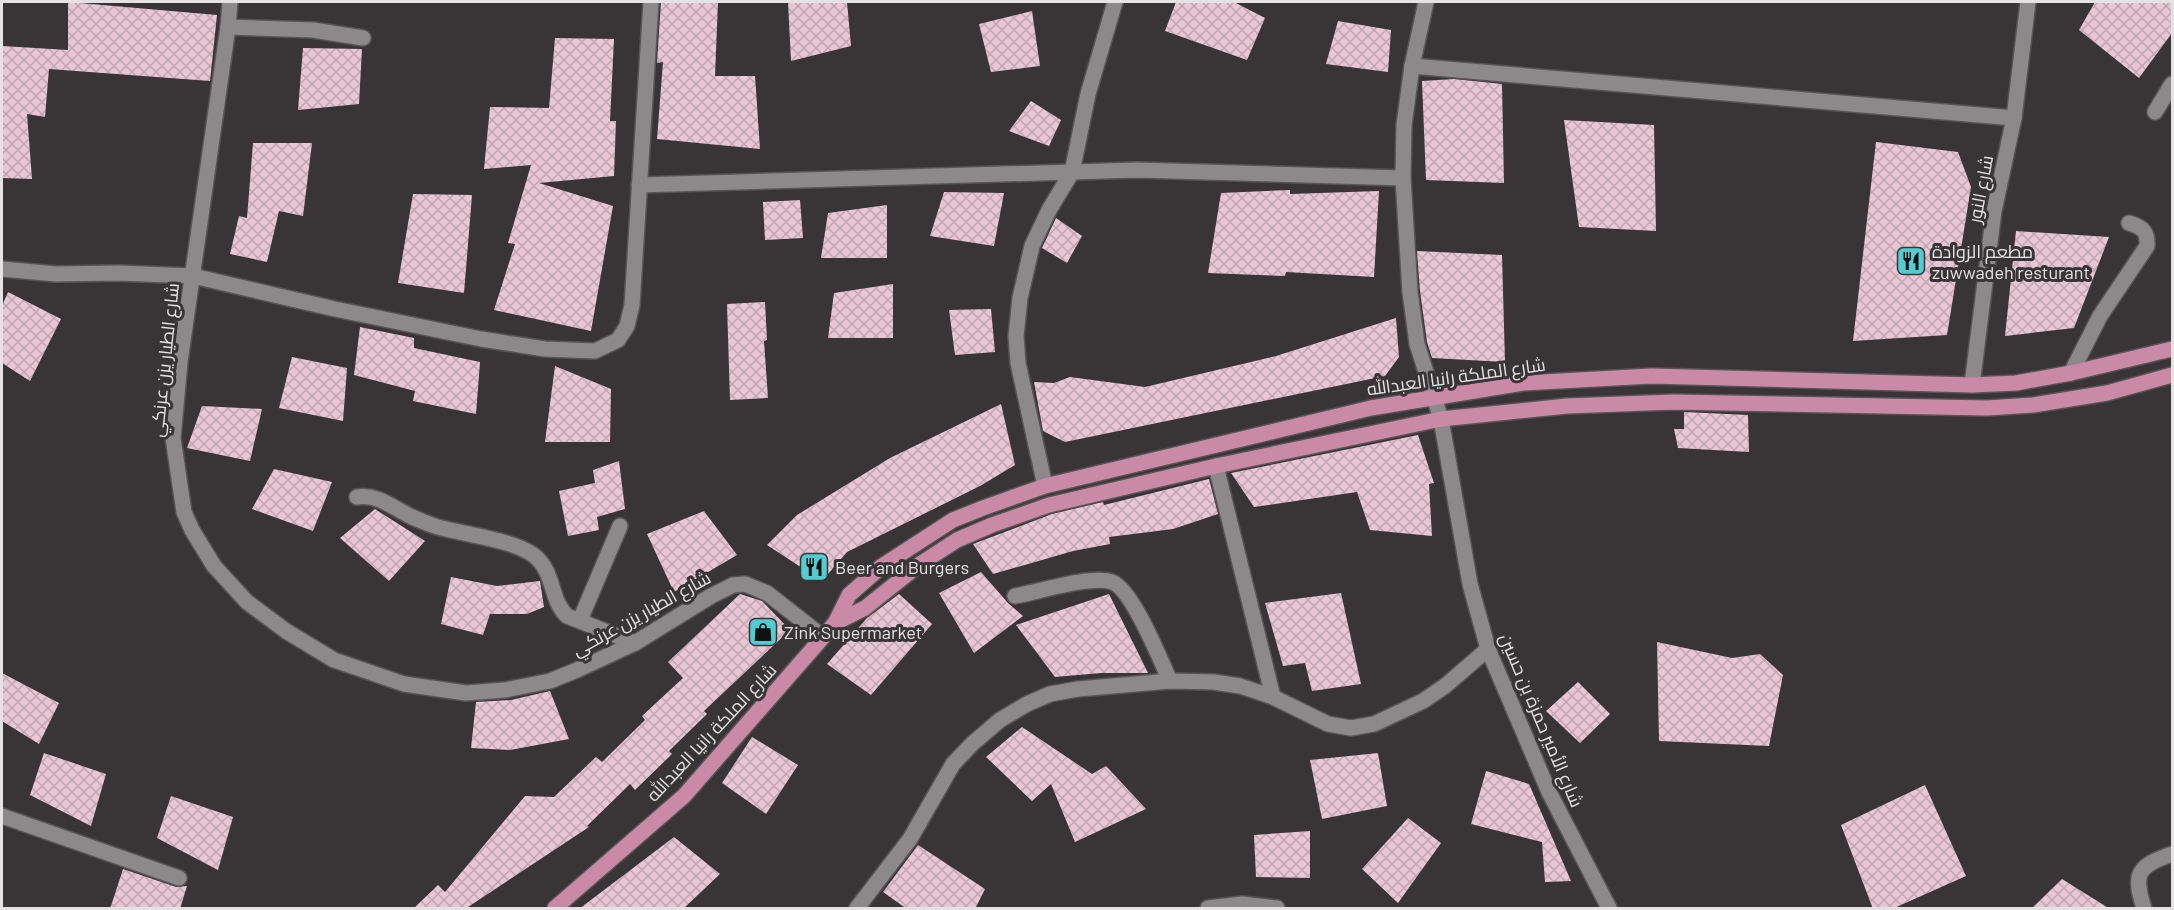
<svg xmlns="http://www.w3.org/2000/svg" width="2174" height="910" viewBox="0 0 2174 910" font-family="Barlow,Cairo,sans-serif">
  <defs>
    <pattern id="building-cross-hatch" width="8" height="8" patternUnits="userSpaceOnUse" patternTransform="scale(1.5)"><rect width="8" height="8" fill="#e9c6d4"/><path d="M0 0l8 8M0 8l8-8" fill="none" stroke="#c0a6b0"/></pattern>
  </defs>
  <rect width="100%" height="100%" fill="#393537"/>
  <!-- building -->
  <g fill="url(#building-cross-hatch)">
    <polygon points="68,2 217,15 210,81 49,69 45,117 27,114 32,179 2,178 2,46 68,50"/>
    <polygon points="661,2 718,2 715,76 755,76 760,149 657,139 663,62 657,63"/>
    <polygon points="788,2 847,2 851,46 791,61"/>
    <polygon points="1176,2 1234,2 1265,18 1247,60 1165,31"/>
    <polygon points="2095,2 2172,2 2172,33 2139,78 2079,30"/>
    <polygon points="1032,11 1040,66 991,72 979,24"/>
    <polygon points="1338,21 1391,30 1388,72 1326,64"/>
    <polygon points="555,38 614,39 610,121 616,121 614,176 539,183 613,206 591,331 494,310 515,244 508,243 531,165 484,169 490,107 549,108"/>
    <polygon points="303,48 362,49 359,104 298,110"/>
    <polygon points="1454,79 1502,84 1504,183 1426,180 1422,81"/>
    <polygon points="1031,101 1061,120 1049,146 1009,131"/>
    <polygon points="1564,120 1654,125 1656,231 1579,227"/>
    <polygon points="1876,142 1958,152 1971,187 1947,335 1853,341"/>
    <polygon points="253,143 312,143 303,216 279,211 267,262 230,254 239,216 247,218"/>
    <polygon points="1290,190 1290,194 1379,191 1374,277 1286,272 1285,276 1208,273 1221,193"/>
    <polygon points="944,192 1004,193 994,246 930,236"/>
    <polygon points="413,194 472,195 464,293 398,283"/>
    <polygon points="800,200 803,238 765,240 763,202"/>
    <polygon points="887,205 887,258 821,258 828,213"/>
    <polygon points="1056,218 1082,236 1067,263 1042,248"/>
    <polygon points="2016,231 2109,237 2074,328 2005,336"/>
    <polygon points="1417,251 1502,255 1505,362 1432,358 1427,342 1420,291"/>
    <polygon points="893,284 893,338 828,338 834,293"/>
    <polygon points="8,292 61,319 30,381 2,363 2,306"/>
    <polygon points="765,302 767,340 764,341 768,398 730,400 727,304"/>
    <polygon points="991,309 995,352 955,355 949,310"/>
    <polygon points="1396,318 1399,357 1385,376 1065,442 1043,431 1034,382 1054,383 1070,377 1145,387 1276,356"/>
    <polygon points="360,327 414,338 414,348 480,362 476,414 413,401 415,391 354,375"/>
    <polygon points="292,357 347,368 343,421 279,408"/>
    <polygon points="555,366 611,389 610,442 545,442"/>
    <polygon points="1001,404 1015,465 980,486 847,552 822,581 767,545 797,515 890,458"/>
    <polygon points="202,406 262,409 250,461 187,448"/>
    <polygon points="1684,412 1748,415 1749,452 1678,448 1674,429 1684,429"/>
    <polygon points="1418,435 1434,483 1429,484 1432,536 1370,530 1357,492 1254,507 1231,473"/>
    <polygon points="619,461 625,509 597,517 599,530 568,536 559,491 595,483 593,470"/>
    <polygon points="274,469 332,482 313,531 252,509"/>
    <polygon points="1209,479 1218,514 1173,529 1109,537 1110,544 1073,551 993,574 973,544 1052,514 1103,502 1104,505"/>
    <polygon points="375,509 425,541 389,581 340,538"/>
    <polygon points="704,511 737,555 674,592 647,534"/>
    <polygon points="981,572 1008,603 1023,616 974,653 939,593"/>
    <polygon points="451,577 497,586 540,581 544,607 527,614 490,614 483,635 441,624"/>
    <polygon points="1341,593 1361,684 1312,691 1305,663 1283,666 1265,603"/>
    <polygon points="740,594 762,601 790,630 704,711 707,714 669,751 672,754 635,790 630,784 587,826 589,827 465,909 413,909 438,885 445,892 525,796 554,797 596,757 602,762 645,720 642,716 683,678 668,662"/>
    <polygon points="899,594 932,624 871,695 827,664 867,618"/>
    <polygon points="1109,594 1148,673 1101,673 1055,677 1016,625"/>
    <polygon points="1657,642 1732,658 1760,654 1783,675 1769,746 1659,741"/>
    <polygon points="2,673 59,703 39,744 2,721"/>
    <polygon points="1578,682 1610,714 1580,743 1546,711"/>
    <polygon points="550,691 569,739 510,750 471,748 476,702 511,700"/>
    <polygon points="1022,727 1092,774 1106,766 1146,809 1075,842 1051,784 1032,801 986,757"/>
    <polygon points="752,737 798,765 766,814 722,783"/>
    <polygon points="44,753 106,774 91,826 30,795"/>
    <polygon points="1378,753 1387,806 1322,819 1310,760"/>
    <polygon points="1486,771 1529,784 1571,881 1545,882 1542,842 1471,824"/>
    <polygon points="1925,785 1966,876 1892,909 1873,909 1841,825"/>
    <polygon points="171,796 233,817 218,870 157,838"/>
    <polygon points="1408,818 1441,843 1398,903 1362,869"/>
    <polygon points="1310,831 1310,878 1256,877 1254,835"/>
    <polygon points="674,837 720,874 683,909 579,909"/>
    <polygon points="918,845 985,889 975,909 907,909 883,892"/>
    <polygon points="123,869 176,887 187,886 180,909 110,909"/>
    <polygon points="2062,879 2110,909 2031,909"/>
  </g>
  <g fill="none" stroke-linecap="round" stroke-linejoin="round">
    <!-- minor casing -->
    <g stroke="#585455" stroke-width="18">
      <g id="minor">
        <polyline points="230,2 228,27 180,362 173,438 184,512 192,530 214,566 247,602 286,631 334,660 404,684 466,693 505,690 550,681 577,670 635,643 711,596 733,585 745,584 767,593 823,637"/>
        <polyline points="1426,2 1412,66 1404,125 1403,178 1410,292 1417,344 1441,419 1470,584 1488,649 1549,792 1609,908"/>
        <polyline points="228,27 313,30 363,38"/>
        <polyline points="1412,66 2014,118"/>
        <polyline points="2155,112 2172,84"/>
        <polyline points="639,185 1137,170 1403,178"/>
        <polyline points="2,269 56,274 119,273 193,276 335,309 481,339 545,349 595,351 618,340 627,326 632,305 651,2"/>
        <path d="M2071,373L2100,316L2147,246C2148,231 2142,227 2129,223"/>
        <polyline points="1972,385 1994,211 2014,118 2028,2"/>
        <polyline points="1216,466 1273,697"/>
        <polyline points="1045,486 1018,363 1016,336 1020,298 1032,246 1049,210 1072,172 1088,94 1115,2"/>
        <path d="M357,497C379,494 393,508 412,517C422,521 432,526 442,528C468,535 521,541 538,559C554,575 551,601 567,616L635,643"/>
        <path d="M1015,596C1038,592 1091,575 1112,582C1132,589 1160,659 1170,681"/>
        <polyline points="580,620 620,526"/>
        <polyline points="2,816 179,878"/>
        <polyline points="857,908 910,839 953,764 972,744 1000,720 1027,704 1050,694 1078,689 1170,681 1214,682 1240,686 1273,697 1328,724 1351,728 1374,724 1423,701 1445,686 1488,649"/>
        <polyline points="1208,908 1242,904 1277,908"/>
        <path d="M2144,908C2133,874 2137,866 2172,854"/>
      </g>
    </g>
    <!-- major casing -->
    <g stroke="#585455" stroke-width="18">
      <g id="major">
        <polyline points="835,623 865,608 920,564 957,540 992,525 1049,505 1216,466 1441,419 1567,406 1674,402 1987,408 2033,405 2107,393 2172,375"/>
        <polyline points="555,908 684,796 823,637 835,623 849,595 882,566 953,520 983,508 1045,486 1371,408 1523,383 1651,376 1972,385 2016,383 2071,373 2172,349"/>
      </g>
    </g>
    <!-- minor -->
    <use href="#minor" stroke="#8d8889" stroke-width="15"/>
    <!-- major -->
    <use href="#major" stroke="#ca8aa6" stroke-width="15"/>
  </g>
  <!-- icons -->
  <defs>
    <g id="restaurant-square" transform="scale(1.5)"><rect x="-9" y="-9" width="18" height="18" rx="4" fill="#52ccd0" stroke="#393537"/><path d="M-5-6h1v4h1v-4h1v4h1v-4h1v5L-1.5 .5V6h-2V.5L-5-1ZM5-6V6H3V1.5H1.5Q1.5-4 5-6Z" fill="#111"/></g>
    <g id="shop-square" transform="scale(1.5)"><rect x="-9" y="-9" width="18" height="18" rx="4" fill="#52ccd0" stroke="#393537"/><path d="M-5-2.5h2.3a2.7 3.5 0 0 1 5.4 0H5L5.5 6h-11ZM-1.5-2.5h3a1.5 2.3 0 0 0-3 0Z" fill="#111"/></g>
  </defs>
  <g fill-rule="evenodd">
    <use href="#restaurant-square" x="1911" y="261"/>
    <use href="#restaurant-square" x="814" y="567"/>
    <use href="#shop-square" x="763" y="632"/>
  </g>
  <g text-anchor="middle" dominant-baseline="central" stroke-width="6" stroke-linejoin="round" paint-order="stroke">
    <!-- street labels -->
    <g font-size="18" fill="#e5e2e3" stroke="#393537">
      <text transform="translate(1980 189) rotate(-79)">شارع النور</text>
      <text transform="translate(164 360) rotate(-84)">شارع الطيار يزن عرنكي</text>
      <text transform="translate(1456 376) rotate(-8)">شارع الملكة رانيا العبدالله</text>
      <text transform="translate(641 613) rotate(-29)">شارع الطيار يزن عرنكي</text>
      <text transform="translate(1542 720) rotate(67)">شارع الأمير حمزة بن حسين</text>
      <text transform="translate(711 732) rotate(-47)">شارع الملكة رانيا العبدالله</text>
    </g>
    <!-- poi labels -->
    <g font-size="18" fill="#e5e2e3" stroke="#393537" text-anchor="start">
      <text x="1932" y="251">مطعم الزوادة<tspan x="1932" dy="21">zuwwadeh resturant</tspan></text>
      <text x="835" y="567">Beer and Burgers</text>
      <text x="784" y="632">Zink Supermarket</text>
    </g>
  </g>
  <!-- border -->
  <rect width="2174" height="910" fill="none" stroke="#e5e2e3" stroke-width="6"/>
</svg>
